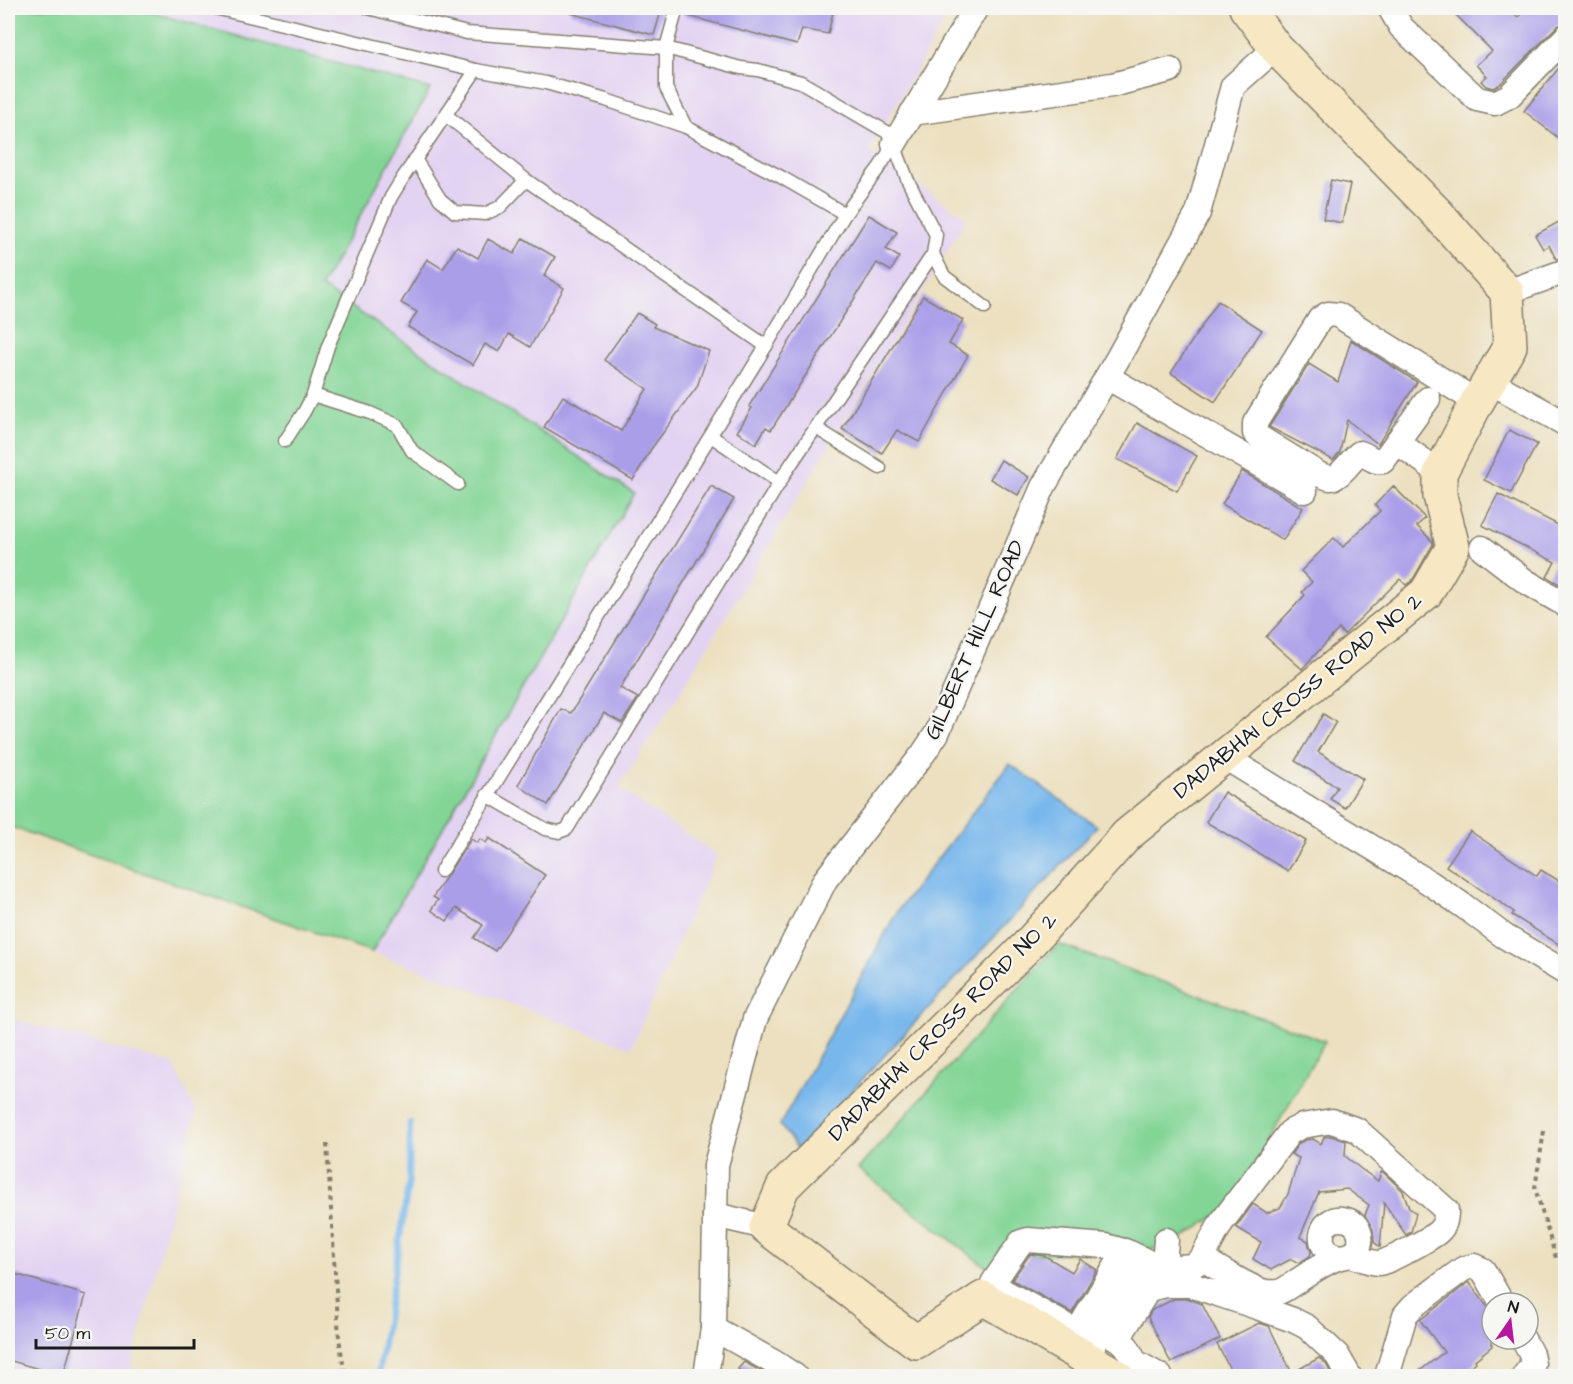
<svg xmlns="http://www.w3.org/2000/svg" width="1573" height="1384" viewBox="0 0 1573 1384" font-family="'Architects Daughter',sans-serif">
  <rect width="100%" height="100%" fill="#f6f6f2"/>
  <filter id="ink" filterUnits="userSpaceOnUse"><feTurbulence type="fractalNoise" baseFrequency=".0167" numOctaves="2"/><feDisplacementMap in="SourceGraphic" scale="12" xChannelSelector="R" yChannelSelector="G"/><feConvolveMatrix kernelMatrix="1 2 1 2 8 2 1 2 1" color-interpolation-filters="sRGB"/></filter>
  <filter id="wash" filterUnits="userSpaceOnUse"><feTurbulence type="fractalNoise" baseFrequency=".008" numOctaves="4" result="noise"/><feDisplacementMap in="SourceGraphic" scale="24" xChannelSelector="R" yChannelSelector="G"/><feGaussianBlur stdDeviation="1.35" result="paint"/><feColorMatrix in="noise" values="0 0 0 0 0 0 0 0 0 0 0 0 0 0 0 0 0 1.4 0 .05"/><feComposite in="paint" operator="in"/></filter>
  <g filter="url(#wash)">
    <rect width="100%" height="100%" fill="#ece0c0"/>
    <!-- built -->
    <g fill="#e3d3f2">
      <polygon points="8,8 952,8 869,151 967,218 677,697 618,788 717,855 631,1048 372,952 8,826"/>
      <polygon points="8,1018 173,1064 196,1112 129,1376 8,1376"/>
    </g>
    <!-- green -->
    <g fill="#83d596" stroke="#507859" stroke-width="1.5">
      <polygon points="8,8 135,8 430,89 321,287 634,493 372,952 8,826"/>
      <polygon points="1058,944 1325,1041 1231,1206 1167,1248 1007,1256 993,1272 858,1169"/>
    </g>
    <!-- water -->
    <polygon fill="#78b7ec" stroke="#4a6a84" stroke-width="1.5" points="1010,764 1097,826 798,1149 780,1125 898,910"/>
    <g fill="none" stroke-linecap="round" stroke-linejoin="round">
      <!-- stream -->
      <polyline stroke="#78b7ec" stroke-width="6" points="378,1376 409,1181 410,1123"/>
    </g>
    <g id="blocks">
      <!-- building -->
      <g fill="#aa9ee9">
        <polygon points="571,8 662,8 654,35 570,13"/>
        <polygon points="685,8 834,8 828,34 802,29 797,45 684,15"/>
        <polygon points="1449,8 1508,8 1518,17 1528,8 1566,8 1566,23 1562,24 1556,27 1500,84 1493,88 1486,86 1481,81 1487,76 1476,65 1492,51"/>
        <polygon points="1566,59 1566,144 1524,111"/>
        <polygon points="1331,180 1350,184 1342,223 1323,219"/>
        <polygon points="869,215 897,232 886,249 899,257 891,271 877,263 771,430 766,427 756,444 737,432 752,408 749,406"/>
        <polygon points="1566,218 1566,257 1556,259 1549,245 1543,249 1535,235"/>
        <polygon points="523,238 555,257 544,276 564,288 530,347 509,334 499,352 485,344 473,365 408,327 417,312 401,303 427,259 443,269 457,246 478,258 488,239 514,254"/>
        <polygon points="923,296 963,320 949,344 968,355 919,442 897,430 882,453 842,429"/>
        <polygon points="1218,301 1262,330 1215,402 1171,373"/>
        <polygon points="637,313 655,324 653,327 709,351 697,387 651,449 633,480 544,427 563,396 621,431 647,389 604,360"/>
        <polygon points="1351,340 1417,382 1378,444 1347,420 1340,452 1333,460 1269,427 1309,364 1338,382"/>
        <polygon points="1137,423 1197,456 1177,491 1117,459"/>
        <polygon points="1509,430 1537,444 1511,493 1484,480"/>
        <polygon points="1001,460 1029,477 1018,495 990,479"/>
        <polygon points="1242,471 1303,508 1283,540 1222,504"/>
        <polygon points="711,486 734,499 620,688 638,698 622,723 604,713 548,805 518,785 561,709 571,713"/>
        <polygon points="1393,486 1425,518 1417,526 1432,541 1433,544 1412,581 1406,585 1400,579 1344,635 1339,629 1302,669 1266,637 1305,595 1302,592 1312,582 1301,571 1334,538 1343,547 1380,511 1375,505"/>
        <polygon points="1498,494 1566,529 1566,588 1547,577 1555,562 1482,525"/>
        <polygon points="1323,714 1336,722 1318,752 1363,779 1345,808 1330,799 1337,787 1295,761"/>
        <polygon points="1224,792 1306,841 1288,871 1206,822"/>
        <polygon points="1470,831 1537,876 1541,870 1566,885 1566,949 1512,915 1514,912 1446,866"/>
        <polygon points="489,838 545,875 495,951 474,938 483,925 456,908 447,921 431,910 438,900 433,897 471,839 477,843 480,839 486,843"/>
        <polygon points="1331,1136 1346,1141 1345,1156 1361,1169 1378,1181 1381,1172 1383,1172 1403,1191 1409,1208 1416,1213 1411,1232 1406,1235 1384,1203 1380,1247 1374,1242 1373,1230 1365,1215 1369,1205 1347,1189 1319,1192 1300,1237 1308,1241 1311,1252 1310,1256 1299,1263 1291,1259 1271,1270 1253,1259 1261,1242 1236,1227 1253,1204 1267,1213 1280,1208 1288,1194 1299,1158 1291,1154 1299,1143 1306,1140 1313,1139 1321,1144 1324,1137"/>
        <polygon points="1030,1254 1045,1256 1072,1272 1080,1259 1097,1270 1072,1313 1012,1280"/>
        <polygon points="8,1272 86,1295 63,1376 8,1360"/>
        <polygon points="1469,1282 1492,1313 1492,1346 1475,1360 1476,1362 1458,1377 1412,1377 1444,1352 1420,1320"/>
        <polygon points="1174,1299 1189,1299 1202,1304 1220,1339 1171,1363 1148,1317 1152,1310"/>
        <polygon points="1259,1323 1269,1326 1292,1373 1319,1358 1326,1364 1333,1377 1234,1377 1217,1344"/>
        <polygon points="744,1362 768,1375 770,1377 746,1377 738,1369"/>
      </g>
    </g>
  </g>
  <g filter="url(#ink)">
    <use href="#blocks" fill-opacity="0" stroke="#847e6e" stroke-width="1.5"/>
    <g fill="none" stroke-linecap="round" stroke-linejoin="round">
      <!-- lane casing -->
      <g stroke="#847e6e" stroke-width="15">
        <g id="lane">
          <polyline points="215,8 476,70 546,83 606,100 686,127 781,177 845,214"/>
          <polyline points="368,8 467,33 666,48 741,68 758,70 801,82 897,138"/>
          <polyline points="677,8 666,48 666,88 686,127"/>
          <polyline points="446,115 526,180 766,346"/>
          <polyline points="415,159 440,199 455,212 485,214 500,207 526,180"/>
          <polyline points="933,254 944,276 985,307"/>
          <polyline points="313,395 370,413 397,425 412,451 458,484"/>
          <polyline points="816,428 880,468"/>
          <polyline points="711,436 779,482 933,254 936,235 908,181 894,144"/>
          <polyline points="285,441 304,412 313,395 328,346 391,197 404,176 476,70"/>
          <polyline points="487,795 545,829 559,832 567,829 783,477"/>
          <polyline points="441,871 766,346 845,214 881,165 894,144"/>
        </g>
      </g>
      <!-- street casing -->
      <g stroke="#847e6e" stroke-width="27">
        <g id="street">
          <polyline points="1390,8 1401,27 1477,99 1495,103 1509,96 1566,37"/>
          <polyline points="912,113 1112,85 1170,70"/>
          <polyline points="894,144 976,8"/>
          <polyline points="1507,292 1566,271"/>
          <polyline points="1107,377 1305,491"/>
          <polyline points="1489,381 1566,424"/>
          <polyline points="1397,442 1428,399"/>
          <path d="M1440,473L1397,442L1383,461C1374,463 1369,456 1360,453C1351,459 1340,479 1330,478C1329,478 1321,475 1320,475L1260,438L1255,433V423L1320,319L1328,314L1338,315L1477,402"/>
          <polyline points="1482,548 1525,581 1566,605"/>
          <polyline points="1223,756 1430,883 1465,907 1504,936 1566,973"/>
          <polyline points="715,1215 766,1227"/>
          <path d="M1202,1258L1221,1223L1290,1132L1302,1126L1332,1121L1357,1130L1446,1210C1446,1219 1445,1226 1438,1232C1431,1238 1387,1263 1379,1263C1370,1263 1360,1258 1351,1255"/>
          <polyline points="1164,1265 1166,1240"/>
          <polyline points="1124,1294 1167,1285 1191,1285 1257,1307 1293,1320 1307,1327 1337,1355 1349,1376"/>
          <polyline points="713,1328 775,1363 795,1376"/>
          <polyline points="1101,1331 1118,1339 1127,1347 1135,1362 1160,1376"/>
          <polyline points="1077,1332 1125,1251"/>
          <polyline points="1118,1339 1148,1290"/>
          <polyline points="1523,1339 1531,1354 1533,1364 1524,1376"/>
          <polyline points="1095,1342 994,1286 993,1283 995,1280 1021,1242 1028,1240 1106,1246 1130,1253 1152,1264"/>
          <path d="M1085,1358L1138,1271L1152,1264L1178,1267L1193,1266L1202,1258C1214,1266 1255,1291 1267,1292C1271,1292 1278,1293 1281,1291C1285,1290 1289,1286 1293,1284C1307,1275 1321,1264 1337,1258C1343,1256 1348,1257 1354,1253C1365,1243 1361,1224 1347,1220C1321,1212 1310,1249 1339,1257"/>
          <polyline points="706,1376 713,1328 716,1165 755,1019 825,880 923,754 937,733 1043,487 1118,358 1198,213 1233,86 1276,48"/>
          <polyline points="1387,1376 1405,1315 1413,1306 1463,1269 1474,1266 1483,1270 1502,1303"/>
        </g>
      </g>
      <!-- secondary casing -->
      <g stroke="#847e6e" stroke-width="36">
        <polyline id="secondary" points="1117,1376 983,1298 916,1342 766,1227 783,1187 1026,947 1127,835 1426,593 1453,547 1440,496 1440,473 1477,402 1510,346 1507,292 1437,213 1276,48 1246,8"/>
      </g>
      <!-- path -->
      <g stroke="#847e6e" stroke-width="4" stroke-dasharray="4.5 4.5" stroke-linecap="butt">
        <polyline points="1544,1131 1535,1188 1556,1258 1566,1263"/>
        <polyline points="327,1144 339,1338 345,1376"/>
      </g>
      <!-- lane -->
      <use href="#lane" stroke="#fff" stroke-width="12"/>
      <!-- street -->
      <use href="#street" stroke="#fff" stroke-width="24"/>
      <!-- secondary -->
      <use href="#secondary" stroke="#f7e8c3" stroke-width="33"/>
    </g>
  </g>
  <g text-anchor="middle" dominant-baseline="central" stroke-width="4.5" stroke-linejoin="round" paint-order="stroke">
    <!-- street labels -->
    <g font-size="22" fill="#1c1c1c" stroke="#f6f6f2">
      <text transform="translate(975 640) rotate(-66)">GILBERT HILL ROAD</text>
      <text transform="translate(1298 696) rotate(-39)">DADABHAI CROSS ROAD NO 2</text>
      <text transform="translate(943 1027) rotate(-45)">DADABHAI CROSS ROAD NO 2</text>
    </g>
  </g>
  <!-- margin -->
  <rect width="1573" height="1384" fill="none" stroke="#f6f6f2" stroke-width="30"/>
  <!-- north arrow -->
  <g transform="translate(1510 1321) rotate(14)"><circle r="28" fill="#f6f6f2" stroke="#9f9f9c" stroke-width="1.5"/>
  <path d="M0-4.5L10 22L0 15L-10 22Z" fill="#b5179e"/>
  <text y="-9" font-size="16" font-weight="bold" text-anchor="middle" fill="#1c1c1c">N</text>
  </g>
  <!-- scale -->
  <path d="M36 1339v9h158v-9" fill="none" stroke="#1c1c1c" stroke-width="3"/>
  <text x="45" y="1339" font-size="18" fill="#1c1c1c" stroke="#f6f6f2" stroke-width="4.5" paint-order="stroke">50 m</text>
</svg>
